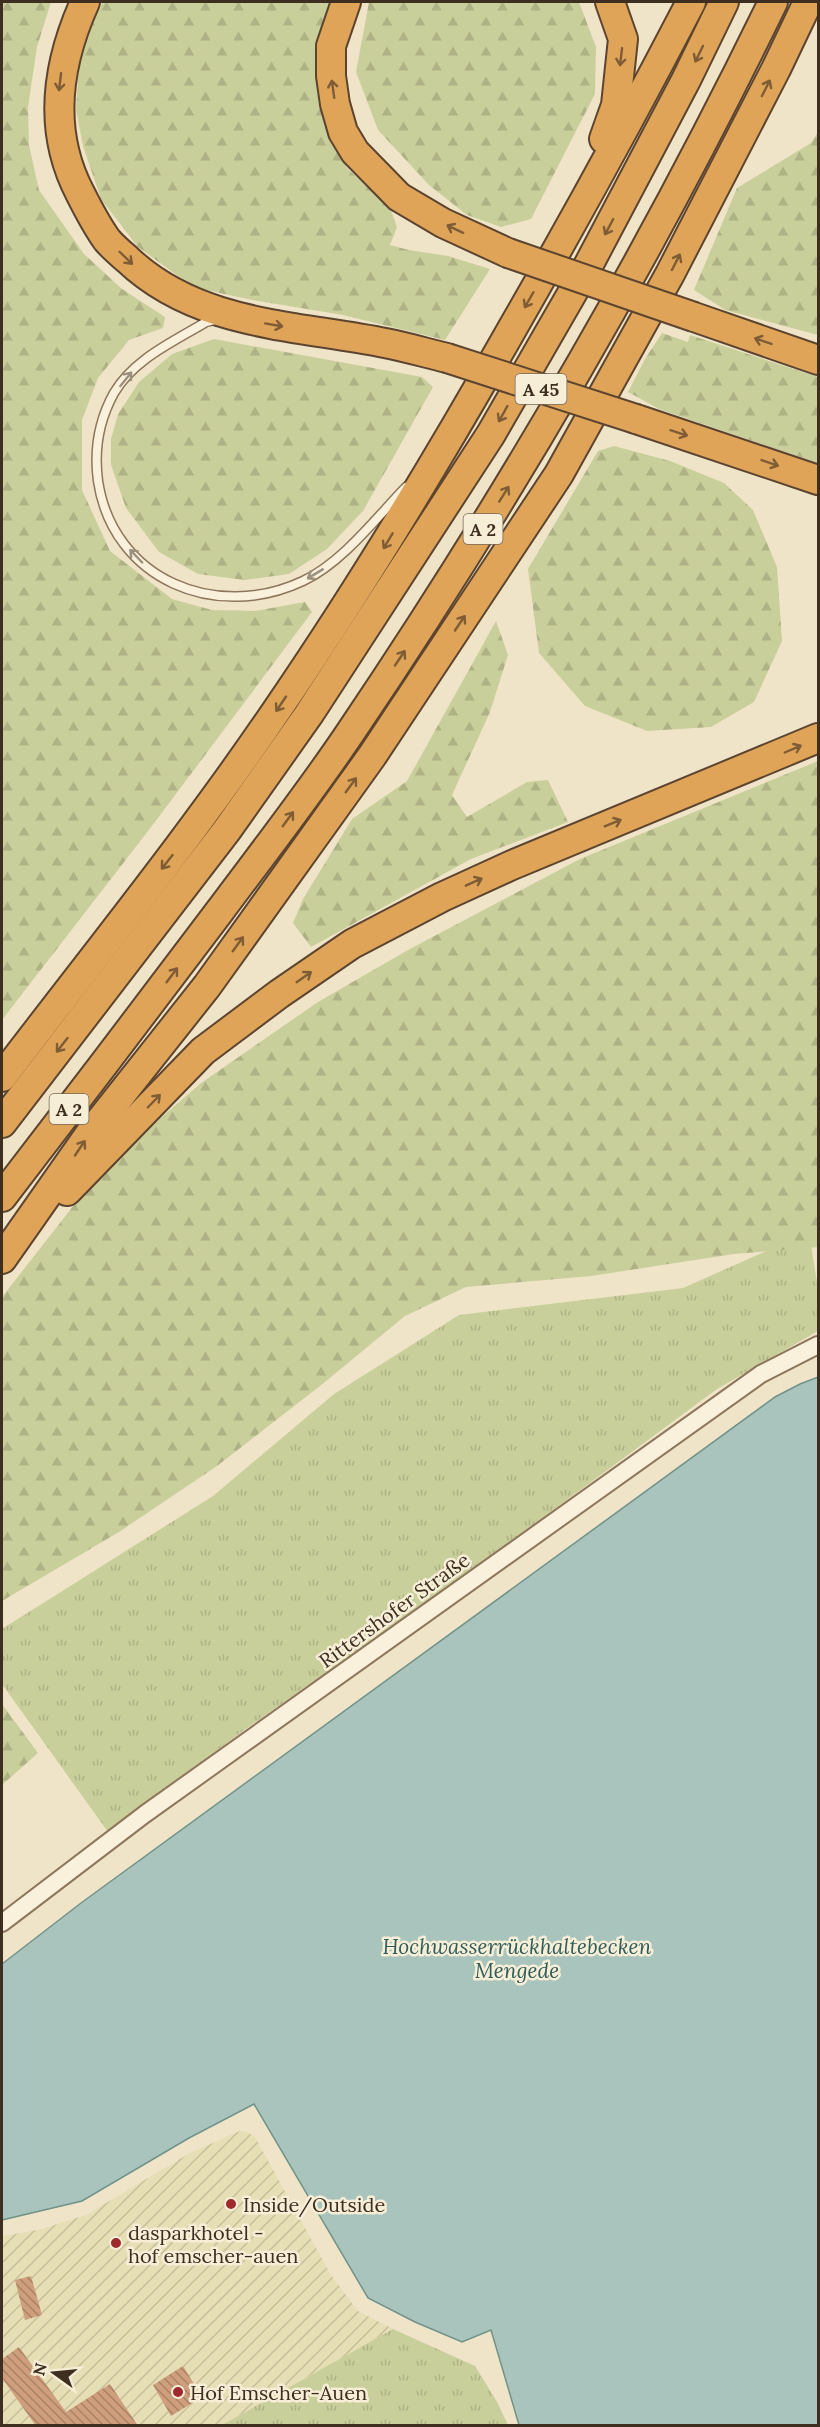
<svg xmlns="http://www.w3.org/2000/svg" width="820" height="2427" viewBox="0 0 820 2427" font-family="Lora,serif">
  <defs>
    <pattern id="farmland-furrows" width="10" height="10" patternUnits="userSpaceOnUse" patternTransform="scale(1.5)"><rect width="10" height="10" fill="#e6deb5"/><path d="M-1 1l2-2M0 10L10 0M9 11l2-2" fill="none" stroke="#c6bf9b"/></pattern>
    <pattern id="grass-tufts" width="24" height="20" patternUnits="userSpaceOnUse" patternTransform="scale(1.5)"><rect width="24" height="20" fill="#c9cf9b"/><path d="M3 7l-1-3M5 7V3M7 7l1-3M15 17l-1-3M17 17v-4M19 17l1-3" fill="none" stroke="#aeb285"/></pattern>
    <pattern id="forest-firs" width="22" height="20" patternUnits="userSpaceOnUse" patternTransform="scale(1.5)"><rect width="22" height="20" fill="#c9cf9b"/><path d="M5 1l3.5 6h-7zM16 11l3.5 6h-7z" fill="#aeb285"/></pattern>
    <pattern id="building-back-hatch" width="6" height="6" patternUnits="userSpaceOnUse" patternTransform="scale(1.5)"><rect width="6" height="6" fill="#cf9f7d"/><path d="M-1 5l2 2M0 0l6 6M5-1l2 2" fill="none" stroke="#a98266"/></pattern>
  </defs>
  <rect width="100%" height="100%" fill="#f0e4c8"/>
  <!-- farmland -->
  <polygon fill="url(#farmland-furrows)" points="240,2131 245,2131 255,2137 331,2275 358,2311 393,2329 222,2425 2,2426 2,2236 38,2230 86,2215 190,2153"/>
  <!-- grass -->
  <g fill="url(#grass-tufts)">
    <polygon points="809,1232 818,1289 818,1331 717,1389 445,1590 247,1728 108,1832 2,1684 2,1629 213,1496 334,1394 459,1315 683,1288"/>
    <polygon points="393,2329 475,2366 496,2400 508,2425 222,2425"/>
  </g>
  <!-- forest -->
  <g fill="url(#forest-firs)">
    <polygon points="2,2 51,2 37,47 28,107 29,145 39,190 84,254 122,289 165,317 163,328 129,340 98,378 82,420 82,490 110,551 172,599 212,610 255,611 305,602 312,612 155,822 2,1020"/>
    <polygon points="103,2 330,2 317,46 317,92 331,140 348,169 391,210 397,227 390,245 409,250 448,256 490,269 445,340 343,315 247,299 193,287 138,247 101,199 83,146 76,110 79,63 95,14"/>
    <polygon points="369,2 579,2 596,47 595,94 531,219 501,227 467,215 429,185 378,130 356,72"/>
    <polygon points="818,132 818,335 725,310 694,290 737,188 811,143"/>
    <polygon points="662,333 688,342 690,335 818,377 818,463 659,409 628,392 645,359"/>
    <polygon points="214,339 422,377 433,387 363,511 327,549 289,574 245,580 198,574 159,552 126,508 111,465 111,439 118,414 139,382 172,354"/>
    <polygon points="614,446 670,461 724,483 753,510 777,567 782,641 754,702 711,727 647,731 585,706 539,653 528,569 598,451"/>
    <polygon points="496,621 508,655 490,712 452,795 467,817 527,782 548,780 568,822 471,859 311,947 293,923 303,899 352,819 407,781"/>
    <polygon points="818,761 818,1247 734,1254 591,1276 466,1287 405,1316 320,1386 217,1466 119,1532 2,1601 2,1297 103,1168 201,1083 318,1002 408,950 580,859"/>
    <polygon points="2,1704 38,1753 2,1785"/>
  </g>
  <!-- water -->
  <polygon fill="#a9c4bc" stroke="#6f938a" stroke-width="1.5" points="818,1377 818,2425 519,2425 491,2330 462,2342 415,2322 368,2298 254,2104 189,2138 82,2201 2,2220 2,1964 81,1903 775,1397 800,1384"/>
  <!-- building -->
  <g fill="url(#building-back-hatch)">
    <polygon points="31,2276 42,2315 25,2320 15,2280"/>
    <polygon points="19,2347 66,2412 110,2384 138,2426 36,2426 2,2378 2,2359"/>
    <polygon points="183,2366 202,2397 171,2416 153,2385"/>
  </g>
  <g fill="none" stroke-linecap="round" stroke-linejoin="round">
    <!-- service casing -->
    <g stroke="#8d765c" stroke-width="11">
      <path id="service" d="M215,320L206,322C173,342 134,359 114,393C99,420 94,451 98,481C113,580 216,622 303,581C342,563 376,518 406,487"/>
    </g>
    <!-- minor casing -->
    <g stroke="#8d765c" stroke-width="20">
      <polyline id="minor" points="2,1923 145,1814 761,1374 818,1345"/>
    </g>
    <!-- motorway casing -->
    <g stroke="#5b4430" stroke-width="32">
      <g id="motorway">
        <path d="M85,2C57,64 47,130 80,193C88,209 97,226 107,240C113,247 120,253 127,259C197,326 296,325 385,343C406,347 426,353 447,358"/>
        <polyline points="346,2 331,46 331,76 335,104 343,132 355,152 399,197 443,223 508,253"/>
        <polyline points="604,139 616,105 623,39 610,2"/>
        <polyline points="694,317 818,360"/>
        <polyline points="636,419 818,480"/>
        <path d="M2,1077C95,955 193,834 279,707C363,584 439,458 512,329C574,221 634,112 691,2"/>
        <polyline points="2,1123 227,830 309,714 491,434 589,264 686,80 724,2"/>
        <polyline points="67,1191 203,1051 279,994 352,944 442,897 512,865 818,738"/>
        <path d="M2,1197C75,1102 147,1008 219,912C263,853 309,794 350,733C508,499 650,255 773,2"/>
        <polyline points="2,1259 89,1135 207,986 372,756 559,474 670,274 776,69 808,2"/>
      </g>
    </g>
    <!-- service -->
    <use href="#service" stroke="#faf1dc" stroke-width="8"/>
    <!-- minor -->
    <use href="#minor" stroke="#faf1dc" stroke-width="16"/>
    <!-- motorway -->
    <use href="#motorway" stroke="#e0a458" stroke-width="28"/>
    <!-- motorway-bridge casing -->
    <g stroke="#5b4430" stroke-width="32" stroke-linecap="butt">
      <g id="motorway-bridge">
        <polyline points="508,253 694,317"/>
        <polyline points="447,358 636,419"/>
      </g>
    </g>
    <!-- motorway-bridge -->
    <use href="#motorway-bridge" stroke="#e0a458" stroke-width="28"/>
  </g>
  <!-- one-way arrows -->
  <defs><path id="oneway-shaft" d="M-6 0H5M1.5-3L5.5 0L1.5 3" fill="none" stroke-width="1.6" stroke-linecap="round" stroke-linejoin="round" transform="scale(1.5)"/></defs>
  <g stroke="#7e5d36">
    <use href="#oneway-shaft" transform="translate(699 54) rotate(116)"/>
    <use href="#oneway-shaft" transform="translate(621 57) rotate(97)"/>
    <use href="#oneway-shaft" transform="translate(60 82) rotate(97)"/>
    <use href="#oneway-shaft" transform="translate(766 88) rotate(-63)"/>
    <use href="#oneway-shaft" transform="translate(333 89) rotate(-98)"/>
    <use href="#oneway-shaft" transform="translate(609 227) rotate(118)"/>
    <use href="#oneway-shaft" transform="translate(455 229) rotate(-155)"/>
    <use href="#oneway-shaft" transform="translate(126 258) rotate(44)"/>
    <use href="#oneway-shaft" transform="translate(676 262) rotate(-63)"/>
    <use href="#oneway-shaft" transform="translate(529 300) rotate(120)"/>
    <use href="#oneway-shaft" transform="translate(274 325) rotate(10)"/>
    <use href="#oneway-shaft" transform="translate(763 341) rotate(-161)"/>
    <use href="#oneway-shaft" transform="translate(503 414) rotate(119)"/>
    <use href="#oneway-shaft" transform="translate(679 433) rotate(18)"/>
    <use href="#oneway-shaft" transform="translate(770 463) rotate(19)"/>
    <use href="#oneway-shaft" transform="translate(504 494) rotate(-58)"/>
    <use href="#oneway-shaft" transform="translate(388 541) rotate(121)"/>
    <use href="#oneway-shaft" transform="translate(460 623) rotate(-56)"/>
    <use href="#oneway-shaft" transform="translate(400 658) rotate(-56)"/>
    <use href="#oneway-shaft" transform="translate(281 704) rotate(124)"/>
    <use href="#oneway-shaft" transform="translate(793 749) rotate(-23)"/>
    <use href="#oneway-shaft" transform="translate(351 785) rotate(-54)"/>
    <use href="#oneway-shaft" transform="translate(288 819) rotate(-54)"/>
    <use href="#oneway-shaft" transform="translate(613 823) rotate(-22)"/>
    <use href="#oneway-shaft" transform="translate(167 862) rotate(128)"/>
    <use href="#oneway-shaft" transform="translate(474 882) rotate(-24)"/>
    <use href="#oneway-shaft" transform="translate(238 944) rotate(-54)"/>
    <use href="#oneway-shaft" transform="translate(172 975) rotate(-53)"/>
    <use href="#oneway-shaft" transform="translate(304 977) rotate(-35)"/>
    <use href="#oneway-shaft" transform="translate(62 1045) rotate(128)"/>
    <use href="#oneway-shaft" transform="translate(154 1101) rotate(-46)"/>
    <use href="#oneway-shaft" transform="translate(80 1148) rotate(-56)"/>
  </g>
  <g stroke="#9c907e">
    <use href="#oneway-shaft" transform="translate(126 379) rotate(-51)"/>
    <use href="#oneway-shaft" transform="translate(136 556) rotate(-134)"/>
    <use href="#oneway-shaft" transform="translate(315 574) rotate(149)"/>
  </g>
  <!-- markers -->
  <g fill="#9e2a2b" stroke="#f7eed8" stroke-width="2">
    <circle cx="231" cy="2204" r="6"/>
    <circle cx="116" cy="2243" r="6"/>
    <circle cx="178" cy="2392" r="6"/>
  </g>
  <g text-anchor="middle" dominant-baseline="central" stroke-width="5" stroke-linejoin="round" paint-order="stroke">
    <!-- shield labels -->
    <g fill="#f7eed8" stroke="#756857" stroke-width="1.5">
      <rect x="515.5" y="374" width="51" height="30" rx="4.5"/>
      <rect x="463.5" y="514" width="39" height="30" rx="4.5"/>
      <rect x="49.5" y="1094" width="39" height="30" rx="4.5"/>
    </g>
    <g font-size="18" font-weight="bold" fill="#3d2e20">
      <text x="541" y="389">A 45</text>
      <text x="483" y="529">A 2</text>
      <text x="69" y="1109">A 2</text>
    </g>
    <!-- street labels -->
    <g font-size="20" fill="#3d2e20" stroke="#f7eed8">
      <text transform="translate(394 1610) rotate(-36)">Rittershofer Straße</text>
    </g>
    <!-- poi labels -->
    <g font-size="20" fill="#3d2e20" stroke="#f7eed8" text-anchor="start">
      <text x="243" y="2204">Inside/Outside</text>
      <text x="128" y="2232">dasparkhotel -<tspan x="128" dy="23">hof emscher-auen</tspan></text>
      <text x="190" y="2392">Hof Emscher-Auen</text>
    </g>
    <!-- water labels -->
    <g font-size="21" font-style="italic" fill="#2f5d5a" stroke="#f7eed8">
      <text x="517" y="1946">Hochwasserrückhaltebecken<tspan x="517" dy="24">Mengede</tspan></text>
    </g>
  </g>
  <!-- border -->
  <rect width="820" height="2427" fill="none" stroke="#3d2e20" stroke-width="6"/>
  <!-- north arrow -->
  <g transform="translate(54 2373) rotate(285)" stroke="#f7eed8" stroke-width="4.5" paint-order="stroke">
  <path d="M0-4.5L10 22L0 15L-10 22Z" fill="#3d2e20"/>
  <text y="-9" font-size="16" font-weight="bold" text-anchor="middle" fill="#3d2e20">N</text>
  </g>
</svg>
